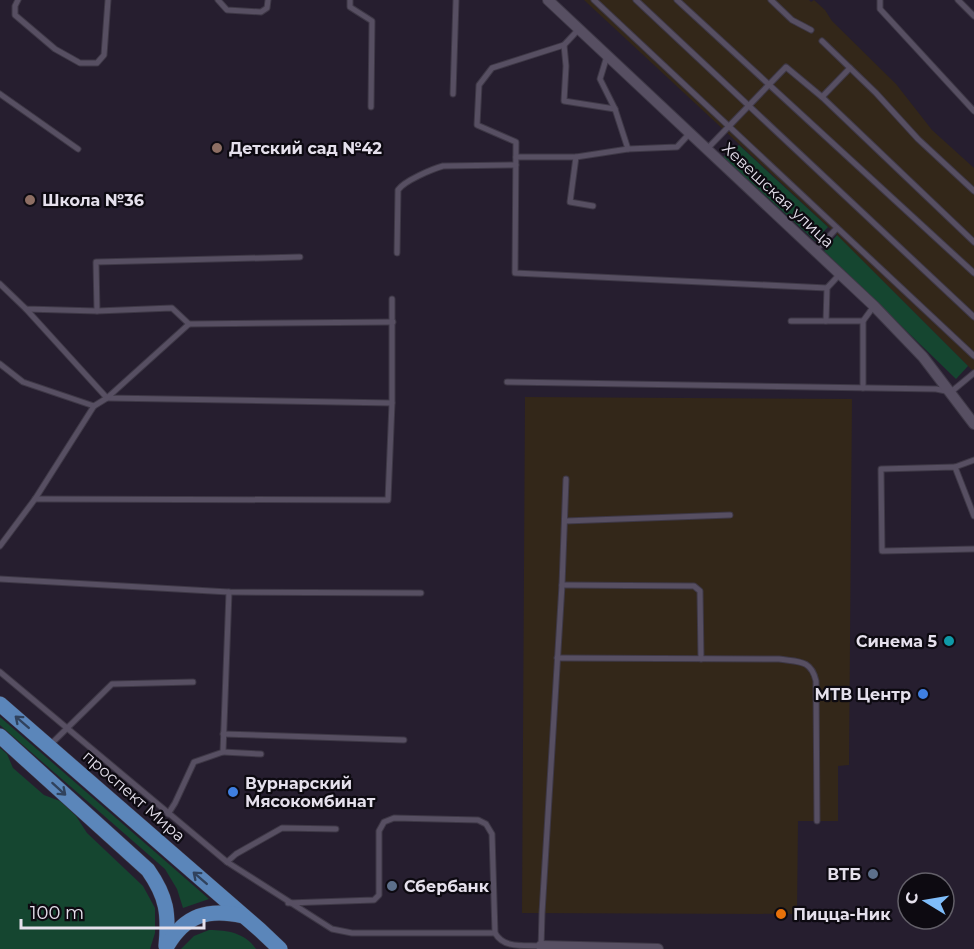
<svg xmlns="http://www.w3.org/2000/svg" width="974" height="949" viewBox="0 0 974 949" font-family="Montserrat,sans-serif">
  <rect width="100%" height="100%" fill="#261e2f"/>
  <!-- industrial -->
  <g fill="#332719">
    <polygon points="584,0 809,0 811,2 814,0 825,10 832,21 896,84 932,130 974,168 974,372 837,235"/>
    <polygon points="525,397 852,399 849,765 838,766 838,821 798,821 797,914 522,913"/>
  </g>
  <!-- green -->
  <g fill="#154630">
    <polygon points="739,145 828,227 815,241 723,157"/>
    <polygon points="837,235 968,366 956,379 824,251"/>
    <polygon points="0,717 209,899 183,908 177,889 165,869 0,725"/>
    <polygon points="0,748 7,754 13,768 44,795 60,801 76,816 87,833 143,886 155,908 155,933 150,949 0,949"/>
    <path d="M209,930C228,930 245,933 256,949H181L194,936Z"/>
  </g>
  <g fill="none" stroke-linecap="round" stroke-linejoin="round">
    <!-- lane casing -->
    <g stroke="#3e3846" stroke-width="7">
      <g id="lane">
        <polyline points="18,0 15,6 15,15 55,49 80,63 97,63 104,55 108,0"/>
        <polyline points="218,0 227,10 261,12 267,8 268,0"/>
        <polyline points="350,0 350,7 372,21 371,107"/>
        <polyline points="594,0 974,356"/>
        <polyline points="636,0 974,317"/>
        <polyline points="677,0 974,273"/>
        <polyline points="771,0 792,20 811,30"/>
        <polyline points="880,0 880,9 974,111"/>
        <polyline points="958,0 974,16"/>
        <polyline points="579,29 564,45 492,68 479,85 477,125 516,142 515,273 827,288"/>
        <polyline points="822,41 876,93 918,139 974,191"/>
        <polyline points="564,45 566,66 564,101 615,109"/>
        <polyline points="607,56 600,79 615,109 628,149 677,147 690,133"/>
        <polyline points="0,94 78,149"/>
        <polyline points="453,94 456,0"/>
        <polyline points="822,97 974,242"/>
        <polyline points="707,149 786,67 822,97 850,68"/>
        <polyline points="516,157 576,157"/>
        <polyline points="593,206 570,202 576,157 628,149"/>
        <polyline points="815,251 837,228"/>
        <path d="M397,253L398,190C404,181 432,169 443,166L516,165"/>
        <polyline points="0,284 26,309 97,311 172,308 189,324"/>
        <polyline points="26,309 107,398 392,403"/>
        <polyline points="97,311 96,262 300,257"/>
        <polyline points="791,321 863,321 863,388"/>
        <polyline points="826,321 827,288 840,274"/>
        <polyline points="863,321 874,306"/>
        <polyline points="0,364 23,382 94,406"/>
        <polyline points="507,382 936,389 951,392 974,373"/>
        <polyline points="955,467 974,460"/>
        <polyline points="35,499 388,500 392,403 392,299"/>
        <polyline points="974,516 955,467 881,469 882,551 974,549"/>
        <polyline points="565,521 730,515"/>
        <polyline points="0,546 35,499 94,406 107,398 189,324 393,322"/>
        <polyline points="0,579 229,592 421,593"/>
        <polyline points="562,585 694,586 700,591 701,659"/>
        <path d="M557,658L779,659C798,662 811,659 816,681L817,821"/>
        <polyline points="0,672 227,862 332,929 352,933 495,933"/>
        <polyline points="223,734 404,740"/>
        <polyline points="49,746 112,684 193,682"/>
        <polyline points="223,752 261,754"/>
        <polyline points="168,814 175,803 194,762 223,752 229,592"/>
        <polyline points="227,862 236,854 282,828 336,829"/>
        <path d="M288,903L374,900L379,895V831L384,822L394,818L478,820L486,824L492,834L495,933C504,949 524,945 541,946"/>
        <polyline points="541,948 542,913 562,585 566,479"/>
      </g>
    </g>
    <!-- street casing -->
    <g stroke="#3e3846" stroke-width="12">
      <g id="street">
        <polyline points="548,0 874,306 923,357 974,424"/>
        <polyline points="541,946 658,949"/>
      </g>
    </g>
    <!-- primary casing -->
    <g stroke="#3e3846" stroke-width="16">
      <g id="primary">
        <polyline points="0,704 260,930 280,949"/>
        <path d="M0,736L148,870C167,897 169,914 166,946"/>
        <path d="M167,946C185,915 208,908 243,916"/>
      </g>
    </g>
    <!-- lane -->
    <use href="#lane" stroke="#574f62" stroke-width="5"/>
    <!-- street -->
    <use href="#street" stroke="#574f62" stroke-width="10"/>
    <!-- primary -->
    <use href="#primary" stroke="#5b86ba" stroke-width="15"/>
  </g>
  <!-- one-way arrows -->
  <defs><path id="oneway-shaft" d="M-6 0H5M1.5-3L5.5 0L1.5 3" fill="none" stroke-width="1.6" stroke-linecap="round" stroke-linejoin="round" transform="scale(1.5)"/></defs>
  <g stroke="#30425d">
    <use href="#oneway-shaft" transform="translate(22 722) rotate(-139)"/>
    <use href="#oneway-shaft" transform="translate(59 789) rotate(42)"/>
    <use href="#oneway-shaft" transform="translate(200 878) rotate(-139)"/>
  </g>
  <!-- markers -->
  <g fill="#8d6e63" stroke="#0d0a11" stroke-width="2">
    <circle cx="217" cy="148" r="6"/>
    <circle cx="30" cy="200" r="6"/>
  </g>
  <circle fill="#0f9aa8" stroke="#0d0a11" stroke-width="2" cx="949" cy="641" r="6"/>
  <g fill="#3f7fe0" stroke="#0d0a11" stroke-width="2">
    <circle cx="923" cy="694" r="6"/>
    <circle cx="233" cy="792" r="6"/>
  </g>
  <g fill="#5c6f8a" stroke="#0d0a11" stroke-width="2">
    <circle cx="873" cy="874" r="6"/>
    <circle cx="392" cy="886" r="6"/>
  </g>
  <circle fill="#e8710a" stroke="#0d0a11" stroke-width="2" cx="781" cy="914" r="6"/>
  <g text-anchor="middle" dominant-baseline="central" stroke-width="4.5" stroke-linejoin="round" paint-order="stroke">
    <!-- poi labels -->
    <g font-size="16" font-weight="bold" fill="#e5e0ec" stroke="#0d0a11" text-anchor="start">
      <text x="229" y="148">Детский сад №42</text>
      <text x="42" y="200">Школа №36</text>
      <text x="937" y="641" text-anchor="end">Синема 5</text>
      <text x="911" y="694" text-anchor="end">МТВ Центр</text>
      <text x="245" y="783">Вурнарский<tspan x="245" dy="18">Мясокомбинат</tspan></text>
      <text x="861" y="874" text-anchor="end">ВТБ</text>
      <text x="404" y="886">Сбербанк</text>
      <text x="793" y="914">Пицца-Ник</text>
    </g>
    <!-- street labels -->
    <g font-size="16" fill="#e5e0ec" stroke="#0d0a11">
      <text transform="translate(778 195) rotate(43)">Хевешская улица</text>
      <text transform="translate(134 796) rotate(41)">проспект Мира</text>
    </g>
  </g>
  <!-- north arrow -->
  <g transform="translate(926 901) rotate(281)"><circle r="28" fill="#0d0a11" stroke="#636069" stroke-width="1.5"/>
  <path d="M0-4.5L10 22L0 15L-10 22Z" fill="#7fbdfa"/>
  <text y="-9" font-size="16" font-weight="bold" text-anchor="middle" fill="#e5e0ec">С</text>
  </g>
  <!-- scale -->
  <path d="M21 919v9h183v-9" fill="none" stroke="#e5e0ec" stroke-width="3"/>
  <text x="30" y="919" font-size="18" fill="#e5e0ec" stroke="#0d0a11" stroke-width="4.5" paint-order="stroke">100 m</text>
</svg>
